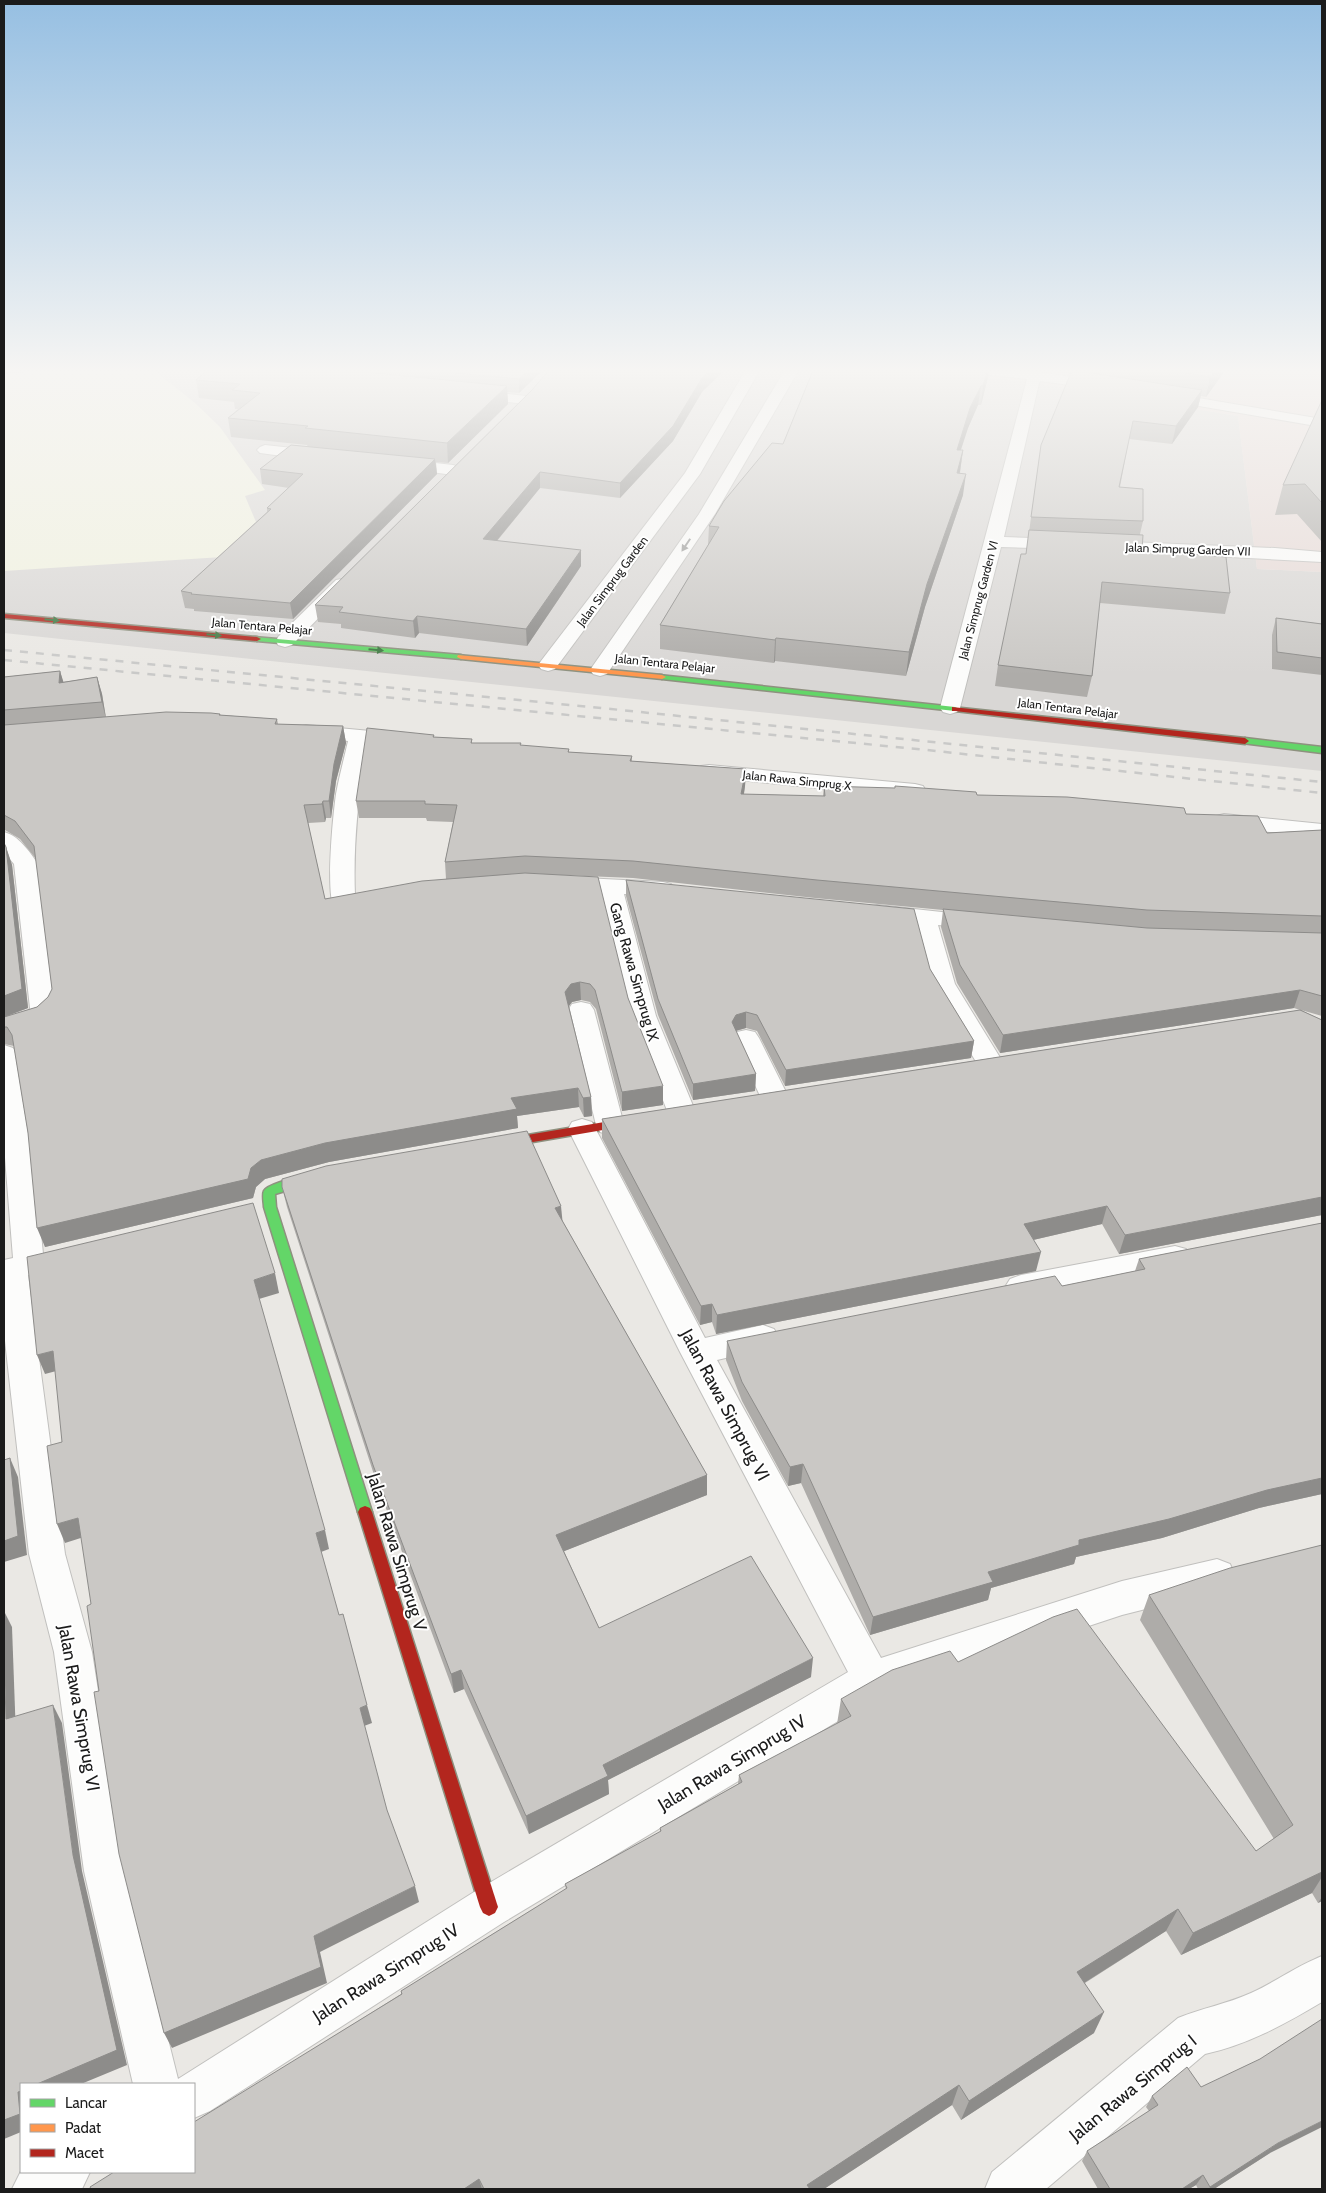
<svg xmlns="http://www.w3.org/2000/svg" width="1326" height="2193" viewBox="0 0 1326 2193" font-family="Cabin,sans-serif">
  <rect width="100%" height="100%" fill="#eae8e4"/>
  <!-- residential -->
  <polygon fill="#d9d7d5" points="141,368 916,368 1043,384 1238,416 1257,569 1322,572 1322,771 4,633 4,568"/>
  <!-- commercial -->
  <polygon fill="#e7dad7" points="916,368 1322,368 1322,572 1257,569 1238,416 1043,384"/>
  <!-- education -->
  <polygon fill="#f1f2e0" points="4,368 151,368 195,403 220,427 265,490 245,496 259,529 238,556 4,571"/>
  <g fill="none" stroke-linecap="round" stroke-linejoin="round">
    <!-- street casing -->
    <g stroke="#c1c0be" stroke-width="2">
      <g id="street">
        <polygon points="188,368 250,370 252,373 245,377 195,372"/>
        <polygon points="747,368 761,368 700,474 555,669 548,671 541,669 538,665 541,661 685,473"/>
        <polygon points="786,368 800,368 715,514 607,674 600,676 593,674 590,670 699,514"/>
        <polygon points="956,368 1011,368 1106,382 1113,386 1106,390 1040,381 1039,383 1004,537 1065,539 1071,540 1074,544 1071,548 1065,549 1001,547 960,708 957,712 950,714 943,712 940,708 1027,379 963,372"/>
        <polygon points="470,390 526,396 533,400 526,404 465,397 463,394"/>
        <polygon points="1163,392 1322,419 1322,427 1158,399 1156,396"/>
        <polygon points="265,445 320,451 325,453 328,456 325,459 320,461 260,453 257,450 260,447"/>
        <polygon points="400,459 453,465 459,467 461,470 459,473 453,475 395,467 392,464 395,461"/>
        <polygon points="1105,541 1275,548 1322,552 1322,562 1099,550 1096,546 1099,542"/>
        <polygon points="342,579 348,580 351,584 348,588 292,645 285,647 278,645 276,641 278,637 336,580"/>
        <path d="M306,725L403,734L410,736L413,740L410,744L403,746L368,743C358,794 353,843 355,896L372,893L380,895L384,900L380,905L343,912L335,910C325,896 333,815 336,794C339,777 344,759 348,741L299,735L296,731L299,727Z"/>
        <polygon points="709,765 915,784 923,786 926,791 923,796 915,798 701,776 698,771 701,766"/>
        <polygon points="1224,814 1322,824 1322,838 1216,826 1213,821 1216,816"/>
        <path d="M4,832C19,836 29,851 38,864L56,1008C50,1028 22,1031 4,1036V1019L29,1011L30,1008L14,864L4,852Z"/>
        <polygon points="564,877 663,882 671,884 675,889 671,894 663,896 624,894 656,1016 696,1113 692,1120 682,1122 672,1120 668,1113 630,1016 600,893 556,889 552,884 556,879"/>
        <polygon points="877,905 988,917 991,922 988,927 979,929 938,925 955,984 1004,1064 1001,1070 991,1073 981,1070 929,984 913,923 869,917 865,912 869,907"/>
        <polygon points="581,1002 590,1004 594,1010 624,1125 620,1132 610,1135 600,1132 596,1125 568,1010 572,1004"/>
        <polygon points="746,1030 755,1032 759,1038 789,1098 785,1105 775,1107 765,1105 761,1098 733,1038 737,1032"/>
        <polygon points="4,1045 13,1048 17,1054 33,1152 44,1264 40,1272 28,1275 65,1554 92,1652 126,1871 178,2079 474,1892 848,1672 680,1352 568,1129 572,1122 582,1119 592,1122 705,1338 763,1325 774,1329 779,1338 774,1347 717,1360 881,1658 1122,1581 1217,1559 1230,1564 1235,1575 1230,1586 1217,1591 1122,1615 883,1694 504,1922 210,2111 194,2118 194,2084 133,2084 84,1871 54,1652 29,1554 4,1332 4,1260 13,1258 4,1145"/>
        <polygon points="1175,1246 1186,1249 1190,1257 1186,1265 1021,1299 1010,1295 1005,1287 1010,1279 1021,1275"/>
        <path d="M1322,1956V2002C1285,2024 1247,2045 1205,2054L1046,2189H985L992,2172L1178,2018C1202,2008 1227,2004 1251,1993C1275,1982 1297,1966 1322,1956Z"/>
        <polygon points="21,2171 21,2172 90,2172 82,2189 12,2189"/>
      </g>
    </g>
    <!-- fast casing -->
    <g stroke="#8e917f" stroke-width="3">
      <g id="fast">
        <polygon points="254,637 461,655 465,657 461,659 257,641 253,639"/>
        <polygon points="659,675 955,707 959,709 955,711 662,679 658,677"/>
        <polygon points="1245,738 1322,747 1322,753 1242,743 1241,741"/>
        <path d="M317,1173L321,1174L323,1177L321,1180L275,1194L276,1207L372,1512L370,1516L365,1518L360,1516L358,1512L264,1207C264,1203 262,1195 264,1191C268,1183 307,1175 317,1173Z"/>
      </g>
    </g>
    <!-- slow casing -->
    <g stroke="#8e917f" stroke-width="3">
      <polygon id="slow" points="458,655 662,675 666,677 662,679 461,659 457,657"/>
    </g>
    <!-- jam casing -->
    <g stroke="#8e917f" stroke-width="3">
      <g id="jam">
        <polygon points="4,614 257,637 261,639 257,641 4,618"/>
        <polygon points="952,707 1245,738 1249,741 1245,744 955,711 952,711"/>
        <polygon points="640,1116 646,1120 644,1123 492,1149 486,1145 492,1141"/>
        <polygon points="365,1506 370,1508 372,1512 498,1907 495,1913 489,1916 483,1913 480,1907 358,1512 360,1508"/>
      </g>
    </g>
    <!-- street -->
    <use href="#street" fill="#fcfcfb" fill-rule="evenodd"/>
    <!-- fast -->
    <use href="#fast" fill="#63d668" fill-rule="evenodd"/>
    <!-- slow -->
    <use href="#slow" fill="#ff974d" fill-rule="evenodd"/>
    <!-- jam -->
    <use href="#jam" fill="#b3261e" fill-rule="evenodd"/>
    <!-- rail -->
    <g stroke="#c9c9c8" stroke-width="2.5" stroke-dasharray="8 8" stroke-linecap="butt">
      <polyline points="4,650 611,709 1322,782"/>
      <polyline points="4,660 927,750 1322,793"/>
    </g>
  </g>
  <!-- wall -->
  <g fill="#aeaca9">
    <polygon points="210,368 545,368 519,393 507,392 508,404 448,463 436,462 437,474 293,619 194,611 194,609 185,608 181,591 267,512 267,508 289,488 262,484 260,469 308,447 307,445 231,437 228,418 238,409 235,409 234,402 199,398 196,380"/>
    <polygon points="814,368 989,368 988,377 981,405 978,405 968,428 961,450 963,450 960,473 963,495 925,607 906,676 775,661 774,663 660,649 660,625 708,545 709,526 783,444"/>
    <polygon points="1036,368 1227,368 1206,397 1201,396 1198,407 1172,444 1129,439 1120,487 1143,521 1140,534 1142,550 1230,593 1225,614 1100,603 1092,676 1087,697 995,686 998,665 1026,554 1041,445 1071,374"/>
    <polygon points="532,390 702,392 673,441 620,498 540,488 497,541 581,550 581,566 527,646 419,633 415,638 341,628 341,624 318,622 315,605"/>
    <polygon points="1322,400 1322,542 1297,514 1275,515 1283,485"/>
    <polygon points="1276,618 1322,624 1322,675 1272,669 1272,635"/>
    <polygon points="60,671 63,682 97,677 102,694 106,717 220,714 221,715 277,719 278,724 343,726 346,743 336,781 331,818 326,818 325,822 308,823 325,899 446,879 445,862 453,822 427,821 426,818 359,818 356,801 434,735 434,737 472,739 472,743 569,749 569,752 632,756 632,761 746,769 745,786 744,794 823,796 824,786 977,795 1186,814 1267,833 1322,830 1322,1016 1301,1010 1322,1020 1322,1215 1119,1254 1102,1224 1033,1240 1036,1271 716,1334 712,1322 700,1325 602,1138 602,1119 1300,1010 1294,1008 1000,1053 957,983 941,927 943,910 815,898 633,878 561,875 628,998 663,1105 622,1111 596,1009 590,1002 581,1000 572,1002 569,1006 591,1097 592,1116 584,1117 579,1107 517,1116 518,1128 329,1162 265,1179 256,1187 253,1198 45,1247 28,1133 14,1047 14,1046 4,1044 4,843 6,847 12,865 28,1008 5,1017 37,1007 48,997 52,989 36,859 20,839 5,830 4,831 4,677"/>
    <polygon points="626,880 930,969 974,1041 971,1058 785,1086 757,1031 746,1028 736,1031 756,1074 755,1091 693,1100 658,1015 626,896"/>
    <polygon points="282,1187 562,1220 707,1475 707,1495 564,1551 599,1628 811,1677 608,1780 609,1794 529,1834 464,1689 454,1693 377,1484 287,1207"/>
    <polygon points="1322,1223 1322,1494 1259,1508 1162,1538 1076,1557 1074,1564 991,1588 988,1600 870,1635 801,1483 788,1486 742,1401 726,1360 727,1341 1062,1286 1135,1271 1139,1259"/>
    <polygon points="1322,1545 1322,1901 1318,1903 1312,1893 1181,1955 1166,1931 1085,1983 1094,2033 961,2120 952,2105 824,2189 91,2189 401,1994 401,1991 566,1889 565,1884 660,1832 660,1828 738,1784 739,1775 837,1724 841,1699 958,1662 1256,1851 1274,1839 1140,1620 1149,1595"/>
    <polygon points="1201,2087 1270,2153 1214,2189 1198,2189 1196,2185 1189,2189 1098,2189 1082,2161 1087,2151 1149,2111 1146,2107 1152,2096"/>
  </g>
  <!-- shaded-wall -->
  <g fill="#8d8c8a">
    <polygon points="4,368 56,368 56,369 4,374"/>
    <polygon points="530,368 545,368 519,393 519,379"/>
    <polygon points="713,368 727,368 702,392 673,441 620,498 620,483 702,378"/>
    <polygon points="988,368 989,368 988,377 981,405 983,386"/>
    <polygon points="1217,368 1227,368 1206,397 1210,377"/>
    <polygon points="507,386 508,404 448,463 447,443"/>
    <polygon points="981,386 978,405 968,428 954,470 957,450 970,408"/>
    <polygon points="1202,390 1198,407 1172,444 1176,426"/>
    <polygon points="963,450 960,471 954,494 957,473"/>
    <polygon points="435,459 437,474 293,619 290,603"/>
    <polygon points="540,472 540,488 485,555 483,539"/>
    <polygon points="966,474 963,495 925,607 906,676 909,652 927,584"/>
    <polygon points="581,550 581,566 527,646 526,629"/>
    <polygon points="417,616 419,633 415,638 413,621"/>
    <polygon points="776,638 775,661 774,663 775,640"/>
    <polygon points="60,671 65,687 59,683"/>
    <polygon points="97,677 102,694 106,719 102,702"/>
    <polygon points="343,726 346,743 336,781 331,818 329,801 334,764"/>
    <polygon points="746,769 745,786 741,811 741,794"/>
    <polygon points="323,801 326,818 325,822 322,804"/>
    <polygon points="6,847 12,865 28,1008 4,1017"/>
    <polygon points="580,982 581,1000 572,1002 566,1010 565,992 571,984"/>
    <polygon points="1300,990 1294,1008 1000,1053 1003,1035"/>
    <polygon points="746,1012 746,1028 735,1031 732,1022 736,1015"/>
    <polygon points="974,1041 971,1058 785,1086 786,1070"/>
    <polygon points="756,1074 755,1091 693,1100 693,1084"/>
    <polygon points="663,1086 663,1105 622,1111 622,1092"/>
    <polygon points="578,1088 579,1107 517,1116 518,1128 329,1162 265,1179 256,1187 253,1198 45,1247 37,1228 251,1168 261,1160 325,1143 511,1098"/>
    <polygon points="591,1097 592,1116 584,1117 583,1098"/>
    <polygon points="1322,1197 1322,1215 1119,1254 1125,1235"/>
    <polygon points="561,1206 563,1226 555,1208"/>
    <polygon points="1107,1206 1102,1224 1020,1243 1024,1224"/>
    <polygon points="1041,1252 1036,1271 716,1334 717,1315"/>
    <polygon points="275,1273 279,1293 259,1299 254,1280"/>
    <polygon points="712,1304 712,1322 700,1325 701,1306"/>
    <polygon points="53,1351 60,1370 45,1374 37,1355"/>
    <polygon points="10,1458 18,1477 27,1555 4,1562 4,1541"/>
    <polygon points="803,1464 801,1483 788,1486 790,1467"/>
    <polygon points="707,1475 707,1495 557,1554 556,1535"/>
    <polygon points="1322,1478 1322,1494 1259,1508 1162,1538 1076,1557 1074,1564 991,1588 988,1600 870,1635 873,1617 988,1572 1079,1540 1267,1490"/>
    <polygon points="78,1518 87,1536 65,1543 57,1524"/>
    <polygon points="325,1530 329,1549 321,1552 316,1533"/>
    <polygon points="4,1611 12,1627 16,1737 6,1719 4,1652"/>
    <polygon points="813,1658 811,1677 608,1780 609,1794 529,1834 526,1816 603,1765"/>
    <polygon points="461,1670 464,1689 454,1693 451,1674"/>
    <polygon points="53,1705 62,1723 82,1871 127,2065 81,2084 37,2084 73,1855"/>
    <polygon points="367,1705 372,1723 364,1726 360,1708"/>
    <polygon points="1322,1872 1322,1877 1312,1893 1181,1955 1193,1933"/>
    <polygon points="415,1886 419,1902 320,1952 327,1983 172,2048 164,2033 314,1936"/>
    <polygon points="1322,1897 1322,1901 1318,1903"/>
    <polygon points="1178,1909 1166,1931 1068,1993 1077,1972"/>
    <polygon points="1104,2012 1094,2033 961,2120 969,2101"/>
    <polygon points="959,2085 952,2105 824,2189 806,2189 807,2185"/>
    <polygon points="21,2091 21,2132 4,2139 4,2120 18,2092"/>
    <polygon points="1322,2121 1322,2127 1270,2153 1214,2189 1209,2189 1210,2187 1278,2143"/>
    <polygon points="1203,2175 1196,2185 1189,2189 1182,2189"/>
    <polygon points="479,2179 482,2189 464,2189"/>
  </g>
  <!-- building -->
  <g fill="#cac8c5" stroke="#8d8c8a">
    <polygon points="210,368 324,368 507,386 447,443 305,428 308,426 228,418 260,393 232,390 240,384 196,380"/>
    <polygon points="405,368 530,368 519,379"/>
    <polygon points="551,368 713,368 702,378 673,426 620,483 540,472 483,539 581,550 526,629 417,616 413,621 339,612 343,607 315,605 532,390"/>
    <polygon points="814,368 988,368 983,386 981,386 970,408 957,450 963,450 957,473 966,474 927,584 909,652 776,638 775,640 660,625 719,527 709,526 724,501 772,443 783,444"/>
    <polygon points="1155,368 1217,368 1210,377"/>
    <polygon points="1072,370 1202,390 1176,426 1133,421 1119,487 1143,489 1143,521 1031,517 1041,445"/>
    <polygon points="1322,400 1322,503 1305,484 1283,485"/>
    <polygon points="291,445 435,459 290,603 191,594 192,593 181,591 271,509 267,508 303,474 260,469"/>
    <polygon points="1029,530 1143,535 1142,550 1226,557 1230,593 1102,582 1092,676 998,665 1021,554 1026,554"/>
    <polygon points="1276,618 1322,624 1322,658 1277,652"/>
    <polygon points="60,671 59,683 97,677 102,702 4,710 4,677"/>
    <polygon points="166,712 211,713 220,714 219,715 277,719 275,724 343,726 334,764 329,801 323,801 322,804 304,805 325,899 422,881 525,873 598,877 628,998 663,1086 622,1092 595,990 590,984 580,982 571,984 565,992 591,1097 583,1098 578,1088 511,1098 517,1109 325,1143 261,1160 251,1168 248,1179 37,1228 28,1133 12,1035 7,1027 4,1027 4,1017 37,1007 48,997 52,989 34,846 15,821 4,815 4,725"/>
    <polygon points="367,728 434,735 433,737 472,739 471,743 521,743 520,745 569,749 568,752 632,756 630,761 746,769 741,794 825,796 824,786 895,788 895,786 976,792 977,795 1067,797 1184,808 1186,814 1258,816 1267,833 1322,830 1322,916 1147,910 817,880 633,861 525,856 445,862 457,805 425,804 425,801 356,801"/>
    <polygon points="4,843 6,847 22,989 4,996"/>
    <polygon points="626,880 914,909 930,969 974,1041 786,1070 757,1015 746,1012 736,1015 732,1022 756,1074 693,1084 658,999"/>
    <polygon points="943,909 1147,928 1322,933 1322,996 1300,990 1003,1035 960,965"/>
    <polygon points="1300,1010 1322,1020 1322,1197 1125,1235 1107,1206 1024,1224 1041,1252 717,1315 712,1304 701,1306 602,1119"/>
    <polygon points="527,1131 561,1206 555,1208 707,1475 556,1535 599,1628 751,1556 813,1658 603,1765 608,1776 526,1816 461,1670 451,1674 373,1465 282,1187 282,1179 326,1166"/>
    <polygon points="253,1203 275,1273 254,1280 325,1530 316,1533 339,1615 343,1614 367,1705 360,1708 387,1810 415,1886 314,1936 321,1967 164,2033 119,1854 94,1692 99,1691 87,1606 91,1604 78,1518 57,1524 47,1446 62,1442 53,1351 37,1355 27,1257"/>
    <polygon points="1322,1223 1322,1478 1267,1490 1169,1519 1079,1540 1079,1545 988,1572 993,1582 873,1617 803,1464 790,1467 742,1382 727,1341 1055,1276 1062,1286 1145,1269 1139,1259"/>
    <polygon points="10,1458 18,1536 4,1541 4,1460"/>
    <polygon points="1322,1545 1322,1872 1193,1933 1178,1909 1077,1972 1104,2012 969,2101 959,2085 807,2185 810,2189 484,2189 479,2179 464,2189 91,2189 90,2187 114,2172 194,2172 194,2122 402,1994 401,1991 567,1888 565,1884 661,1831 660,1828 742,1782 739,1775 851,1716 841,1699 892,1670 950,1651 958,1662 1053,1617 1077,1609 1256,1851 1293,1825 1149,1595 1230,1568"/>
    <polygon points="4,1652 6,1719 53,1705 73,1855 117,2050 37,2084 21,2084 21,2091 18,2092 20,2114 4,2120"/>
    <polygon points="1322,2019 1322,2121 1278,2143 1210,2187 1203,2175 1182,2189 1110,2189 1087,2151 1158,2105 1152,2096 1187,2067 1201,2087 1260,2059"/>
  </g>
  <!-- one-way arrows -->
  <defs><path id="oneway-solid" d="M-6-.8H1V-3.2L6.5 0L1 3.2V.8H-6Z" transform="scale(1.25)"/></defs>
  <use fill="#979796" href="#oneway-solid" transform="translate(686 545) rotate(124)"/>
  <g fill="#3f7842">
    <use href="#oneway-solid" transform="translate(52 620) rotate(5)"/>
    <use href="#oneway-solid" transform="translate(214 635) rotate(5)"/>
    <use href="#oneway-solid" transform="translate(376 650) rotate(5)"/>
  </g>
  <!-- sky -->
  <linearGradient id="sky" x2="0" y2="1"><stop stop-color="#96bfe2"/><stop offset="0.55" stop-color="#f6f5f3"/><stop offset="1" stop-color="#f6f5f3" stop-opacity="0"/></linearGradient>
  <rect width="1326" height="675" fill="url(#sky)"/>
  <g text-anchor="middle" dominant-baseline="central" stroke-width="4" stroke-linejoin="round" paint-order="stroke">
    <!-- far-street labels -->
    <g font-size="12" fill="#1b1b1b" stroke="#fff">
      <text transform="translate(1188 549) rotate(2)">Jalan Simprug Garden VII</text>
      <text transform="translate(612 581) rotate(-53)">Jalan Simprug Garden</text>
      <text transform="translate(978 600) rotate(-75)">Jalan Simprug Garden VI</text>
      <text transform="translate(262 626) rotate(5)">Jalan Tentara Pelajar</text>
      <text transform="translate(665 663) rotate(6)">Jalan Tentara Pelajar</text>
      <text transform="translate(1068 708) rotate(7)">Jalan Tentara Pelajar</text>
      <text transform="translate(797 780) rotate(6)">Jalan Rawa Simprug X</text>
    </g>
    <!-- street labels -->
    <g font-size="15" fill="#1b1b1b" stroke="#fff">
      <text transform="translate(634 972) rotate(74)">Gang Rawa Simprug IX</text>
    </g>
    <!-- near-street labels -->
    <g font-size="18" fill="#1b1b1b" stroke="#fff">
      <text transform="translate(725 1405) rotate(62)">Jalan Rawa Simprug VI</text>
      <text transform="translate(397 1552) rotate(73)">Jalan Rawa Simprug V</text>
      <text transform="translate(79 1708) rotate(80)">Jalan Rawa Simprug VI</text>
      <text transform="translate(732 1763) rotate(-31)">Jalan Rawa Simprug IV</text>
      <text transform="translate(386 1973) rotate(-32)">Jalan Rawa Simprug IV</text>
      <text transform="translate(1133 2088) rotate(-39)">Jalan Rawa Simprug I</text>
    </g>
  </g>
  <!-- border -->
  <rect width="1326" height="2193" fill="none" stroke="#1b1b1b" stroke-width="10"/>
  <!-- legend -->
  <rect x="20" y="2083" width="175" height="90" fill="#ffffff" stroke="#a4a4a4"/>
  <rect x="30" y="2099" width="25" height="8" fill="#63d668" stroke="#a4a4a4"/>
  <text x="65" y="2108" font-size="15" fill="#1b1b1b">Lancar</text>
  <rect x="30" y="2124" width="25" height="8" fill="#ff974d" stroke="#a4a4a4"/>
  <text x="65" y="2133" font-size="15" fill="#1b1b1b">Padat</text>
  <rect x="30" y="2149" width="25" height="8" fill="#b3261e" stroke="#a4a4a4"/>
  <text x="65" y="2158" font-size="15" fill="#1b1b1b">Macet</text>
</svg>
